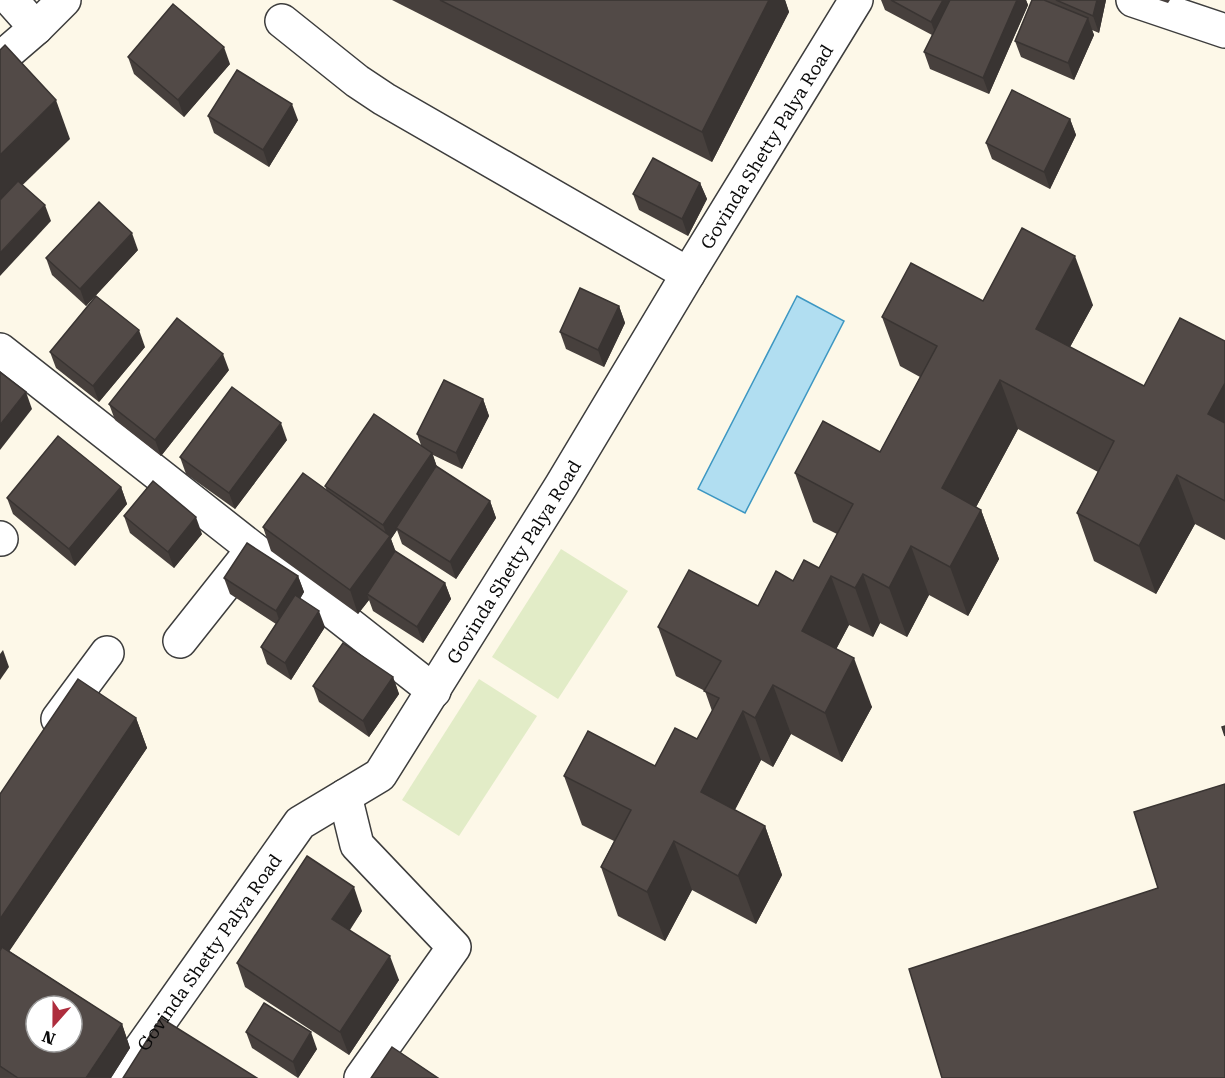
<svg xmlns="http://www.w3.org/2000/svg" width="1225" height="1078" viewBox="0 0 1225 1078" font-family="'Roboto Serif',serif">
  <rect width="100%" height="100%" fill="#fdf8e8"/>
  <!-- pitch -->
  <g fill="#e2ecc7">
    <polygon points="561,549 628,591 558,699 492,657"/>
    <polygon points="479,679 537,716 459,836 402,800"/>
  </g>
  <!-- water -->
  <polygon fill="#b1def1" stroke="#3d97c2" stroke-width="1.5" points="797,296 844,321 745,513 698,489"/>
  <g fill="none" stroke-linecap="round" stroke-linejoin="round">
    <!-- minor casing -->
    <g stroke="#3d3d3d" stroke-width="36">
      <g id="minor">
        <polyline points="11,0 36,28"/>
        <polyline points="1133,0 1225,31"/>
        <polyline points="282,21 357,81 384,99 688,274"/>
        <polyline points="0,59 36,28 64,0"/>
        <polyline points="0,350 434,691"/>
        <polyline points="0,538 1,539"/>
        <polyline points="180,641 253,549"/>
        <polyline points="58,719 107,653"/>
        <polyline points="345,796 357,845 454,947 361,1078"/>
        <path id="s1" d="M120,1078L300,823L380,775L561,486L688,274L856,0"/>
      </g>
    </g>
    <!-- minor -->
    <use href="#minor" stroke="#fff" stroke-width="33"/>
  </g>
  <!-- wall -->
  <g fill="#47403d">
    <polygon points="392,0 785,0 789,12 712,162"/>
    <polygon points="881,0 1026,0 1028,5 989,94 930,69 924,52 932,35 885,10"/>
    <polygon points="1032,0 1106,0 1099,33 1092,30 1094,35 1074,80 1021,57 1015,41"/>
    <polygon points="1159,0 1170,0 1168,3"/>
    <polygon points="128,57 230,64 184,117 134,74"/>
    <polygon points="208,116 298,120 269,167 214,133"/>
    <polygon points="1070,119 1076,135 1050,189 992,159 986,143"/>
    <polygon points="700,183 707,199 688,236 639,210 633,194"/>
    <polygon points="138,250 86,306 52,275 46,258"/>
    <polygon points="983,301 1093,305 1070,347 1144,386 1225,341 1225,540 1195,524 1156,594 1094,561 1077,513 1098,472 1018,429 976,507 981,510 999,559 968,616 929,595 907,637 880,623 873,637 849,625 836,649 872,707 842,762 791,734 773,767 761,760 735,810 765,826 782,875 756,924 692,890 665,941 618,916 601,867 614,841 582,825 564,776 655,766 697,739 712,711 705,691 676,676 658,627 758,606 793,581 819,568 837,534 813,522 795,473 880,452 920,377 900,366 882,317"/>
    <polygon points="619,306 625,323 604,367 566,349 560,332"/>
    <polygon points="145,347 99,402 56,368 50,352"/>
    <polygon points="229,370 161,456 115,420 109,404"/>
    <polygon points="483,399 489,416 462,469 433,455 437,467 490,501 496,518 456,579 402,544 397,530 391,539 395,551 445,583 451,599 423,643 373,611 369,600 358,614 271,551 263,527 327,491 325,486 421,445 417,434"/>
    <polygon points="287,440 235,509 186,474 180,457"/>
    <polygon points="121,487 127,504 75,566 13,514 7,498"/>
    <polygon points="124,516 202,534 174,568 130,533"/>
    <polygon points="298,576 304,592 300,599 325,627 291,680 267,664 261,647 276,624 230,594 224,578"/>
    <polygon points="393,677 399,694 369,737 319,702 313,686"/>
    <polygon points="136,718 147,748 9,951 122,1024 130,1048 111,1078 0,1078 0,794"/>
    <polygon points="362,911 350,930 399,980 349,1055 245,987 237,963"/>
    <polygon points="246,1032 317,1049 298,1078 252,1048"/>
  </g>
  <!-- shaded-wall -->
  <g fill="#393432">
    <polygon points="769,0 785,0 789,12 712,162 702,132"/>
    <polygon points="943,0 958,0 937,38 931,22"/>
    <polygon points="1017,0 1026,0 1028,5 989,94 983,78"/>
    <polygon points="1097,0 1106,0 1099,33 1093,16"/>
    <polygon points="1088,18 1094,35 1074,80 1068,63"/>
    <polygon points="224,47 230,64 184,117 178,100"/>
    <polygon points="56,100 70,139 2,205 0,199 0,155"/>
    <polygon points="292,104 298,120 269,167 263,150"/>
    <polygon points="1070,119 1076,135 1050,189 1044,172"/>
    <polygon points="700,183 707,199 688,236 682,219"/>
    <polygon points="45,205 51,221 0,276 0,253"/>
    <polygon points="132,233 138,250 86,306 80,289"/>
    <polygon points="1075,256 1093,305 1053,378 1036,329"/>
    <polygon points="619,306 625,323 604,367 598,350"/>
    <polygon points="139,330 145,347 99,402 93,386"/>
    <polygon points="223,354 229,370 161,456 155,440"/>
    <polygon points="1000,380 1018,429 960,537 942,488"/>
    <polygon points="1225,383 1225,460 1208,414"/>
    <polygon points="26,392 32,409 0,450 0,425"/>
    <polygon points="483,399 489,416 462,469 456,453"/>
    <polygon points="281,423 287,440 235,509 229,493"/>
    <polygon points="432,453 438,470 396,528 397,530 391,539 399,560 367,594 369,600 358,614 350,590 388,539 383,525"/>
    <polygon points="1177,475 1195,524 1156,594 1139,546"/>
    <polygon points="121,487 127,504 75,566 69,549"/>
    <polygon points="490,501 496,518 456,579 450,562"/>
    <polygon points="981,510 999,559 968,616 950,567"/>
    <polygon points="196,517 202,534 174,568 168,552"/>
    <polygon points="911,546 929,595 907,637 889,588"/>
    <polygon points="863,574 880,623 873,637 855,588"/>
    <polygon points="298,576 304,592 282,628 276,611"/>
    <polygon points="831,576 849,625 820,680 802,631"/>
    <polygon points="445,583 451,599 423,643 417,627"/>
    <polygon points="319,611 325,627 291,680 285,663"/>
    <polygon points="3,650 9,667 0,680 0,654"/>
    <polygon points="854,658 872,707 842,762 825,713"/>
    <polygon points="393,677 399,694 369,737 363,721"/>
    <polygon points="773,685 791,734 773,767 755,718"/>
    <polygon points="743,711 761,760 718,841 701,792"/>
    <polygon points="136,718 147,748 0,965 0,919"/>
    <polygon points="765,826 782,875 756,924 738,876"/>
    <polygon points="674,841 692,890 665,941 647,892"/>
    <polygon points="354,887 362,911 341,942 332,919"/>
    <polygon points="390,956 399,980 349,1055 340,1032"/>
    <polygon points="122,1024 130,1048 111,1078 86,1078"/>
    <polygon points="311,1032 317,1049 298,1078 293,1062"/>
  </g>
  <!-- building -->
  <g fill="#524a47" stroke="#393432" stroke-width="1.5" fill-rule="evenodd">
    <polygon points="440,0 769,0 702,132"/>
    <polygon points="891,0 943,0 931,22"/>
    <polygon points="950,0 1017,0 983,78 924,52"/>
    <polygon points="1032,0 1044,0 1088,18 1068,63 1015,41"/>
    <polygon points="1056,0 1097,0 1093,16"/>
    <polygon points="173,4 224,47 178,100 128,57"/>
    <polygon points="5,45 56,100 0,155 0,50"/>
    <polygon points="237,70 292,104 263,150 208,116"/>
    <polygon points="1012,90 1070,119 1044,172 986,143"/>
    <polygon points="653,158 700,183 682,219 633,194"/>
    <polygon points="18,181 45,205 0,253 0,200"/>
    <polygon points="99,202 132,233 80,289 46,258"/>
    <polygon points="1022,228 1075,256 1036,329 1144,386 1180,318 1225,341 1225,383 1208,414 1225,423 1225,501 1177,475 1139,546 1077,513 1114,441 1000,380 942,488 981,510 950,567 911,546 889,588 863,574 855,588 831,576 802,631 854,658 825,713 773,685 755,718 743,711 701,792 765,826 738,876 674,841 647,892 601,867 631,810 564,776 588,731 655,766 675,728 697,739 719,698 704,691 721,661 658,627 689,570 758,606 776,571 793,581 804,560 819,568 853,504 795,473 823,421 880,452 937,346 882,317 911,263 983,301"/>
    <polygon points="580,288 619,306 598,350 560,332"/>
    <polygon points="96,296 139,330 93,386 50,352"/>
    <polygon points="177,318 223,354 155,440 109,404"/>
    <polygon points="0,372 26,392 0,425"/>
    <polygon points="444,380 483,399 456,453 417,434"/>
    <polygon points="232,387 281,423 229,493 180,457"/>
    <polygon points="374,414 432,453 383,525 325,486"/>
    <polygon points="58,436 121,487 69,549 7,498"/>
    <polygon points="436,466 490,501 450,562 396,528"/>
    <polygon points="303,473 390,536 350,590 263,527"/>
    <polygon points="153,481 196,517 168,552 124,516"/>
    <polygon points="247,543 298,576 276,611 224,578"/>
    <polygon points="395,551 445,583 417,627 367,594"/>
    <polygon points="295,595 319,611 285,663 261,647"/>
    <polygon points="343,643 393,677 363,721 313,686"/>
    <polygon points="78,679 136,718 0,919 0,794"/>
    <polygon points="1225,726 1225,736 1222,727"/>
    <polygon points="1225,784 1225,1078 942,1078 909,969 1158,888 1134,812"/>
    <polygon points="307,856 354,887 332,919 390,956 340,1032 237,963"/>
    <path d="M2,947L122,1024L86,1078H18L0,1066V951ZM36,1006H72V1042H36Z"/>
    <polygon points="264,1003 311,1032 293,1062 246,1032"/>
    <polygon points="161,1018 257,1078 123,1078"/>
    <polygon points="392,1047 438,1078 371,1078"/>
  </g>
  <g text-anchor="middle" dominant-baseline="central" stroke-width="6" stroke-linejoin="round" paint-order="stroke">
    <!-- street labels -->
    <g font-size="18" fill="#0a0a0a" stroke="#fff">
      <text stroke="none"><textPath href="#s1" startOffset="1143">Govinda Shetty Palya Road</textPath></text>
      <text stroke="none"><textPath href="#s1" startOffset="657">Govinda Shetty Palya Road</textPath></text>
      <text stroke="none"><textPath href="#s1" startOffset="154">Govinda Shetty Palya Road</textPath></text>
    </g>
  </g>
  <!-- north arrow -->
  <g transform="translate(54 1024) rotate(201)"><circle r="28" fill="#ffffff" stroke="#9d9d9d" stroke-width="1.5"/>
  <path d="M0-4.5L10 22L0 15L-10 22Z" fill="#ae2d3d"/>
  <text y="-9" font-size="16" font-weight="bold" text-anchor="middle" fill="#0a0a0a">N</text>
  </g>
</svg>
